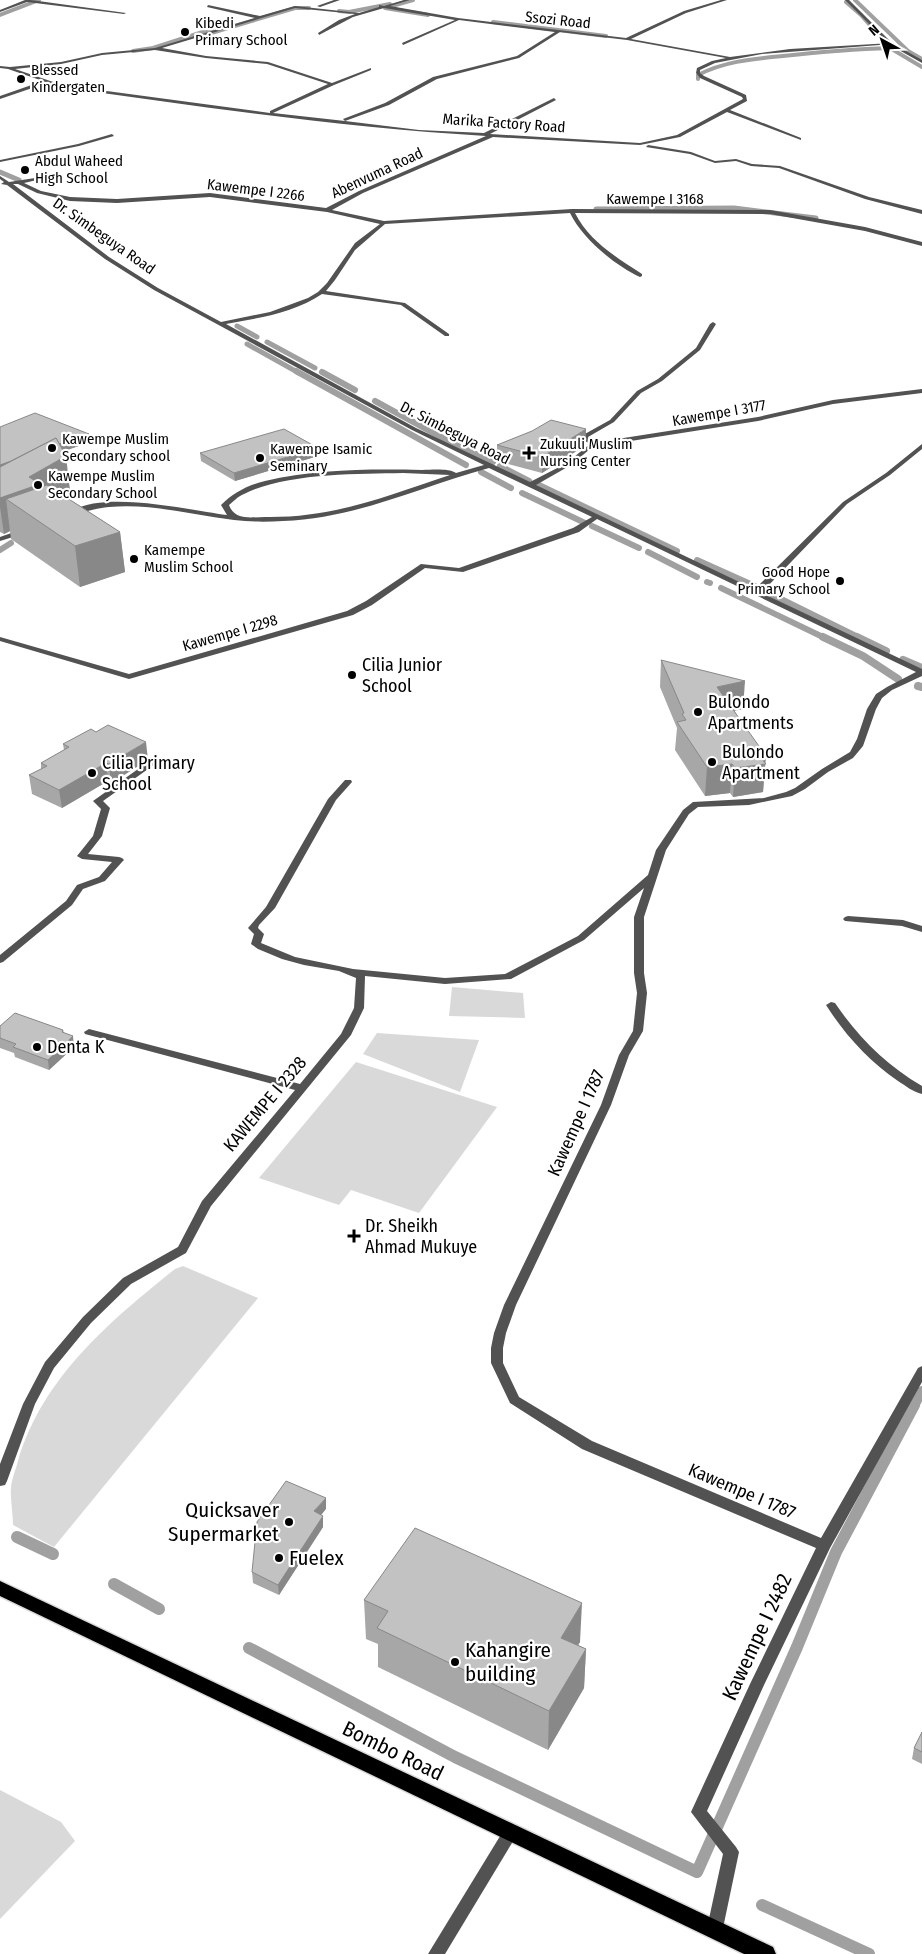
<svg xmlns="http://www.w3.org/2000/svg" width="922" height="1954" viewBox="0 0 922 1954" font-family="'Fira Sans Condensed',sans-serif">
  <rect width="100%" height="100%" fill="#fff"/>
  <!-- green -->
  <g fill="#d9d9d9">
    <polygon points="452,987 523,993 525,1018 449,1016"/>
    <polygon points="377,1033 479,1040 460,1092 363,1054"/>
    <polygon points="356,1062 497,1107 419,1213 351,1190 339,1205 259,1178"/>
    <path d="M183,1266L258,1298L54,1547L13,1525C13,1512 10,1499 11,1487C12,1478 16,1469 18,1461C42,1378 110,1321 175,1269Z"/>
    <polygon points="0,1790 61,1822 75,1841 0,1919"/>
  </g>
  <g fill="none" stroke-linecap="round" stroke-linejoin="round">
    <!-- stream-far5 -->
    <g stroke="#a0a0a0" stroke-width="4">
      <polyline points="413,0 385,8 428,15"/>
      <polyline points="855,0 908,51 922,59"/>
      <polyline points="846,2 861,15 890,48 922,67"/>
      <polyline points="339,11 349,12 390,4"/>
      <polyline points="0,15 39,0"/>
      <polyline points="493,22 606,36"/>
      <polyline points="208,34 295,8 309,8"/>
      <polyline points="133,51 153,48 212,29"/>
      <path d="M698,79V75C725,61 753,59 783,56C819,52 854,49 890,48"/>
    </g>
    <!-- stream-far4 -->
    <g stroke="#a0a0a0" stroke-width="5">
      <polyline points="0,172 19,180"/>
      <polyline points="596,209 734,208 816,218"/>
      <polyline points="237,326 257,337"/>
      <polyline points="267,342 315,368"/>
      <polyline points="247,344 299,373"/>
    </g>
    <!-- stream-far3 -->
    <g stroke="#a0a0a0" stroke-width="6">
      <polyline points="296,371 466,465"/>
      <polyline points="322,372 355,390"/>
      <polyline points="375,401 450,442 493,462"/>
      <polyline points="500,466 529,481"/>
      <polyline points="481,472 511,488"/>
      <polyline points="539,485 677,551"/>
      <polyline points="522,493 585,523"/>
      <polyline points="592,526 639,548"/>
      <polyline points="0,550 11,543"/>
      <polyline points="648,552 697,577"/>
      <polyline points="697,560 755,586"/>
      <polyline points="707,582 710,583"/>
      <polyline points="721,588 825,638"/>
      <polyline points="773,595 860,638"/>
    </g>
    <!-- stream-far2 -->
    <g stroke="#a0a0a0" stroke-width="8">
      <polyline points="823,637 863,656 898,679"/>
      <polyline points="857,637 886,651"/>
      <polyline points="903,660 922,668"/>
      <polyline points="918,686 922,687"/>
    </g>
    <!-- stream-far1 -->
    <polyline stroke="#a0a0a0" stroke-width="10" points="914,1406 922,1391"/>
    <!-- stream -->
    <g stroke="#a0a0a0" stroke-width="12">
      <polyline points="17,1537 53,1554"/>
      <polyline points="114,1584 159,1609"/>
      <polyline points="249,1648 455,1757 697,1872 797,1647 836,1552 914,1405"/>
      <polyline points="762,1905 869,1954"/>
    </g>
    <!-- primary casing -->
    <g stroke="#dbdbdb" stroke-width="3">
      <polygon id="primary" points="0,1581 773,1947 776,1954 744,1954 0,1596"/>
    </g>
    <!-- minor -->
    <g fill="#525252" fill-rule="evenodd">
      <polygon points="25,0 31,0 126,13 124,14 27,2 0,12 0,10"/>
      <polygon points="334,0 340,0 320,7 317,6"/>
      <path d="M404,0H410L390,6L458,18L626,38L684,11L721,0H727L686,13L631,39L730,57L790,49L891,43L893,44L762,54L715,63L700,70V73L704,76L746,95L747,101L730,110L801,138V140L727,112L680,137L640,145L493,137L363,193L332,210L384,221L572,209L770,210L865,227L922,242V246L865,231L770,214L575,213C589,241 616,257 642,274V276L640,277C614,265 582,238 570,213L385,224L355,250L335,280L326,291L405,303L449,334V336H445L401,305L322,294C294,313 259,318 226,324L416,428L530,482L567,463L586,447L592,444L584,441L583,435L610,420L637,391L658,379L696,348L710,324L713,322L716,324L700,350L662,381L641,393L614,422L588,437L589,439L598,442L758,417L833,400L922,389V393L833,404L758,421L599,446L590,449L571,465L536,485L752,588L760,584L843,502L886,473L922,444V449L890,475L847,504L766,588L758,591L922,669V676L892,690L882,698L876,709L863,746L853,758L828,772L805,789L792,796L749,805L698,807L689,814L666,850L644,917V973L647,993L643,1031L629,1055L611,1105L516,1305L506,1333L503,1348V1363L519,1397L592,1441L821,1538L918,1368L922,1366V1382L830,1548L764,1685L707,1811L736,1847L739,1852L723,1928L721,1933L715,1936L709,1933L707,1928L723,1854L691,1812L750,1684L816,1548L582,1449L510,1403L491,1363V1348L494,1333L504,1305L601,1105L619,1055L633,1031L637,993L634,973V917L644,888L584,940L511,979L445,984L365,976L364,1008L351,1035L211,1206L186,1253L131,1284L91,1323L54,1368L35,1404L7,1481L5,1485L0,1486V1464L23,1404L45,1362L83,1317L123,1278L178,1247L202,1201L295,1090L85,1034L84,1032L89,1029L300,1084L341,1034L354,1008L356,978L339,971L304,965L282,959L258,949L251,944L254,934L248,928L266,907L328,799L345,780H351L352,782L336,800L275,908L259,925L258,928L264,934L261,943L295,957L353,969L445,978L505,974L578,936L648,875L656,850L683,810L693,802L764,798L786,792L795,788L822,769L850,752L857,739L867,709L876,694L887,687L916,672L597,519L579,532L463,572L425,568L372,605L353,615L129,679L0,641V637L129,674L347,611L366,601L421,564L459,568L573,528L592,517L489,468C419,487 358,518 283,521C267,522 250,522 234,520C193,515 151,503 109,507C96,508 85,512 72,515L68,513C102,489 187,510 227,515L221,505C233,493 248,485 265,481C316,469 370,469 422,470C432,470 448,468 456,473L484,465L412,430L154,290L105,259L7,185L1,184L4,182L0,179V176L9,182L35,178L37,180L24,183L41,191L70,197L117,199L210,193L326,208L359,191L486,136C344,128 202,107 61,87L47,83L0,99V96L43,81L8,69L0,68V66L10,67L61,62L102,53L155,48L255,18L207,7L208,5L260,16L295,6L359,13L379,7V5L384,6ZM295,8L355,14L339,20L318,33L319,35L353,17L384,8L455,20L402,43L403,45L459,20L555,32L517,56L433,77L385,103L343,119L345,121L273,113L334,85L371,70V68L332,83L268,62L206,56L162,48ZM560,32L627,40L726,58L712,61L697,68L696,73L700,78L742,97L743,99L677,135L640,143L490,134L556,100L554,98L484,133L419,130L345,121L389,105L437,79L519,58ZM155,50L206,58L267,64L328,84L270,111V113L62,85L15,69L61,64L102,55ZM13,184H18L37,193L70,201L117,203L210,197L327,212L380,224L355,243L327,283L318,292L308,298L270,312L221,322L158,288L109,257ZM403,473L450,475C386,496 335,518 265,517C251,517 235,521 229,505C233,502 238,496 244,494C286,473 356,474 403,473Z"/>
      <polygon points="112,134 114,136 79,146 0,162 0,160 78,144"/>
      <polygon points="648,145 691,152 715,161 736,159 752,164 780,166 869,197 922,210 922,214 865,199 779,168 751,166 736,161 715,163 690,154 646,147"/>
      <polygon points="23,529 27,531 26,533 0,541 0,537"/>
      <polygon points="155,757 158,758 159,760 158,762 103,801 110,808 102,836 88,854 119,857 122,858 124,860 122,862 105,881 83,889 72,905 3,962 0,963 0,955 66,901 77,885 99,877 112,862 82,859 77,856 93,836 101,809 93,801"/>
      <polygon points="848,916 903,920 922,926 922,932 902,926 845,921 843,919 845,917"/>
      <path d="M831,1002L835,1003C858,1037 886,1065 922,1086V1094C913,1092 906,1086 898,1081C869,1061 845,1035 826,1005Z"/>
      <polygon points="510,1826 515,1828 518,1833 515,1838 445,1954 428,1954 505,1828"/>
    </g>
    <!-- tertiary -->
    <polygon fill="#525252" fill-rule="evenodd" points="845,0 849,0 892,43 922,60 922,63 890,45"/>
    <!-- primary -->
    <use href="#primary" fill="#000" fill-rule="evenodd"/>
  </g>
  <!-- wall -->
  <g fill="#a7a7a7">
    <polygon points="0,427 90,442 63,451 70,491 63,495 120,532 125,572 80,587 11,539 10,531 4,534 0,532"/>
    <polygon points="497,445 586,445 542,473 497,461"/>
    <polygon points="200,453 318,456 235,481 201,461"/>
    <polygon points="661,660 743,709 734,710 765,763 763,792 733,797 730,793 705,796 675,750 677,728 660,687"/>
    <polygon points="63,744 148,760 111,783 108,781 62,808 32,794 29,775 41,769 41,763 64,750"/>
    <polygon points="0,1026 63,1030 64,1033 74,1047 49,1070 15,1057 14,1053 0,1048"/>
    <polygon points="326,1509 321,1515 323,1527 279,1595 253,1583 252,1572"/>
    <polygon points="364,1600 580,1642 578,1645 586,1649 584,1688 548,1750 378,1667 378,1644 366,1639"/>
    <polygon points="922,1732 922,1764 912,1759 914,1748"/>
  </g>
  <!-- shaded-wall -->
  <g fill="#888">
    <polygon points="586,429 586,445 542,473 542,457"/>
    <polygon points="89,434 90,442 0,474 0,465"/>
    <polygon points="318,448 318,456 235,481 234,473"/>
    <polygon points="66,456 70,491 43,507 6,499 10,531 4,534 0,507 0,498 29,477"/>
    <polygon points="120,532 125,572 80,587 75,546"/>
    <polygon points="745,681 743,709 714,715 717,687"/>
    <polygon points="146,742 148,760 111,783 109,764"/>
    <polygon points="766,756 763,792 733,797 735,768 760,757"/>
    <polygon points="106,763 108,781 62,808 59,790"/>
    <polygon points="732,764 730,793 705,796 707,767"/>
    <polygon points="73,1036 74,1047 49,1070 48,1060"/>
    <polygon points="326,1498 326,1509 315,1522 314,1511"/>
    <polygon points="323,1516 323,1527 279,1595 278,1585"/>
    <polygon points="582,1603 580,1642 559,1677 561,1638"/>
    <polygon points="586,1649 584,1688 548,1750 549,1711"/>
  </g>
  <!-- building -->
  <g fill="#c2c2c2" stroke="#888">
    <polygon points="35,413 89,434 59,444 56,438 11,461 0,465 0,427"/>
    <polygon points="551,420 586,429 542,457 497,445 532,431"/>
    <polygon points="284,429 318,448 234,473 200,453"/>
    <polygon points="56,438 66,456 29,477 40,484 0,498 0,467"/>
    <polygon points="47,485 120,532 75,546 6,499"/>
    <polygon points="661,660 745,681 717,687 766,756 760,757 766,764 735,768 732,764 707,767 677,722 686,720 682,714 684,713"/>
    <polygon points="108,725 146,742 109,764 106,763 59,790 29,775 47,766 41,763 69,747 63,744 91,729 96,732"/>
    <polygon points="15,1013 63,1030 62,1032 73,1036 48,1060 13,1047 16,1044 0,1038 0,1026"/>
    <polygon points="286,1481 326,1498 314,1511 323,1516 278,1585 252,1572 257,1522"/>
    <polygon points="415,1528 582,1603 561,1638 586,1649 549,1711 377,1628 388,1611 364,1600"/>
    <polygon points="922,1732 922,1752 914,1748"/>
  </g>
  <!-- markers -->
  <g fill="#000" stroke="#fff" stroke-width="2">
    <circle cx="185" cy="32" r="5"/>
    <circle cx="21" cy="79" r="5"/>
    <circle cx="25" cy="170" r="5"/>
    <circle cx="52" cy="448" r="5"/>
    <path d="M526.5 445.5h5v5h5v5h-5v5h-5v-5h-5v-5h5z"/>
    <circle cx="260" cy="458" r="5"/>
    <circle cx="38" cy="485" r="5"/>
    <circle cx="134" cy="559" r="5"/>
    <circle cx="840" cy="581" r="5"/>
    <circle cx="352" cy="675" r="5"/>
    <circle cx="698" cy="712" r="5"/>
    <circle cx="712" cy="762" r="5"/>
    <circle cx="92" cy="773" r="5"/>
    <circle cx="37" cy="1047" r="5"/>
    <path d="M351.5 1228.5h5v5h5v5h-5v5h-5v-5h-5v-5h5z"/>
    <circle cx="289" cy="1522" r="5"/>
    <circle cx="279" cy="1558" r="5"/>
    <circle cx="455" cy="1662" r="5"/>
  </g>
  <g text-anchor="middle" dominant-baseline="central" stroke-width="4.5" stroke-linejoin="round" paint-order="stroke">
    <!-- far-street labels -->
    <g font-size="15" fill="#000" stroke="#fff">
      <text transform="translate(558 20) rotate(6)">Ssozi Road</text>
      <text transform="translate(504 123) rotate(4)">Marika Factory Road</text>
      <text transform="translate(377 173) rotate(-25)">Abenvuma Road</text>
      <text transform="translate(256 190) rotate(7)">Kawempe I 2266</text>
      <text x="655" y="199">Kawempe I 3168</text>
      <text transform="translate(104 236) rotate(35)">Dr. Simbeguya Road</text>
      <text transform="translate(719 413) rotate(-10)">Kawempe I 3177</text>
      <text transform="translate(455 433) rotate(27)">Dr. Simbeguya Road</text>
      <text transform="translate(230 633) rotate(-16)">Kawempe I 2298</text>
    </g>
    <!-- far-poi labels -->
    <g font-size="15" fill="#000" stroke="#fff" text-anchor="start">
      <text x="195" y="23">Kibedi<tspan x="195" dy="17">Primary School</tspan></text>
      <text x="31" y="70">Blessed<tspan x="31" dy="17">Kindergaten</tspan></text>
      <text x="35" y="161">Abdul Waheed<tspan x="35" dy="17">High School</tspan></text>
      <text x="62" y="439">Kawempe Muslim<tspan x="62" dy="17">Secondary school</tspan></text>
      <text x="540" y="444">Zukuuli Muslim<tspan x="540" dy="17">Nursing Center</tspan></text>
      <text x="270" y="449">Kawempe Isamic<tspan x="270" dy="17">Seminary</tspan></text>
      <text x="48" y="476">Kawempe Muslim<tspan x="48" dy="17">Secondary School</tspan></text>
      <text x="144" y="550">Kamempe<tspan x="144" dy="17">Muslim School</tspan></text>
      <text x="830" y="572" text-anchor="end">Good Hope<tspan x="830" dy="17">Primary School</tspan></text>
    </g>
    <!-- poi labels -->
    <g font-size="18" fill="#000" stroke="#fff" text-anchor="start">
      <text x="362" y="665">Cilia Junior<tspan x="362" dy="21">School</tspan></text>
      <text x="708" y="702">Bulondo<tspan x="708" dy="21">Apartments</tspan></text>
      <text x="722" y="752">Bulondo<tspan x="722" dy="21">Apartment</tspan></text>
      <text x="102" y="763">Cilia Primary<tspan x="102" dy="21">School</tspan></text>
      <text x="47" y="1047">Denta K</text>
      <text x="365" y="1226">Dr. Sheikh<tspan x="365" dy="21">Ahmad Mukuye</tspan></text>
    </g>
    <!-- street labels -->
    <g font-size="18" fill="#000" stroke="#fff">
      <text transform="translate(265 1104) rotate(-50)">KAWEMPE I 2328</text>
      <text transform="translate(576 1123) rotate(-66)">Kawempe I 1787</text>
      <text transform="translate(742 1491) rotate(23)">Kawempe I 1787</text>
    </g>
    <!-- near-poi labels -->
    <g font-size="21" fill="#000" stroke="#fff" text-anchor="start">
      <text x="279" y="1510" text-anchor="end">Quicksaver<tspan x="279" dy="24">Supermarket</tspan></text>
      <text x="289" y="1558">Fuelex</text>
      <text x="465" y="1650">Kahangire<tspan x="465" dy="24">building</tspan></text>
    </g>
    <!-- near-street labels -->
    <g font-size="21" fill="#000" stroke="#fff">
      <text transform="translate(757 1637) rotate(-65)">Kawempe I 2482</text>
      <text transform="translate(393 1751) rotate(26)">Bombo Road</text>
    </g>
  </g>
  <!-- north arrow -->
  <g transform="translate(882 40) rotate(320)" stroke="#ffffff" stroke-width="4" paint-order="stroke">
  <path d="M0-4L9 19L0 12L-9 19Z" fill="#000000"/>
  <text y="-8" font-size="14" font-weight="bold" text-anchor="middle" fill="#000000">N</text>
  </g>
</svg>
